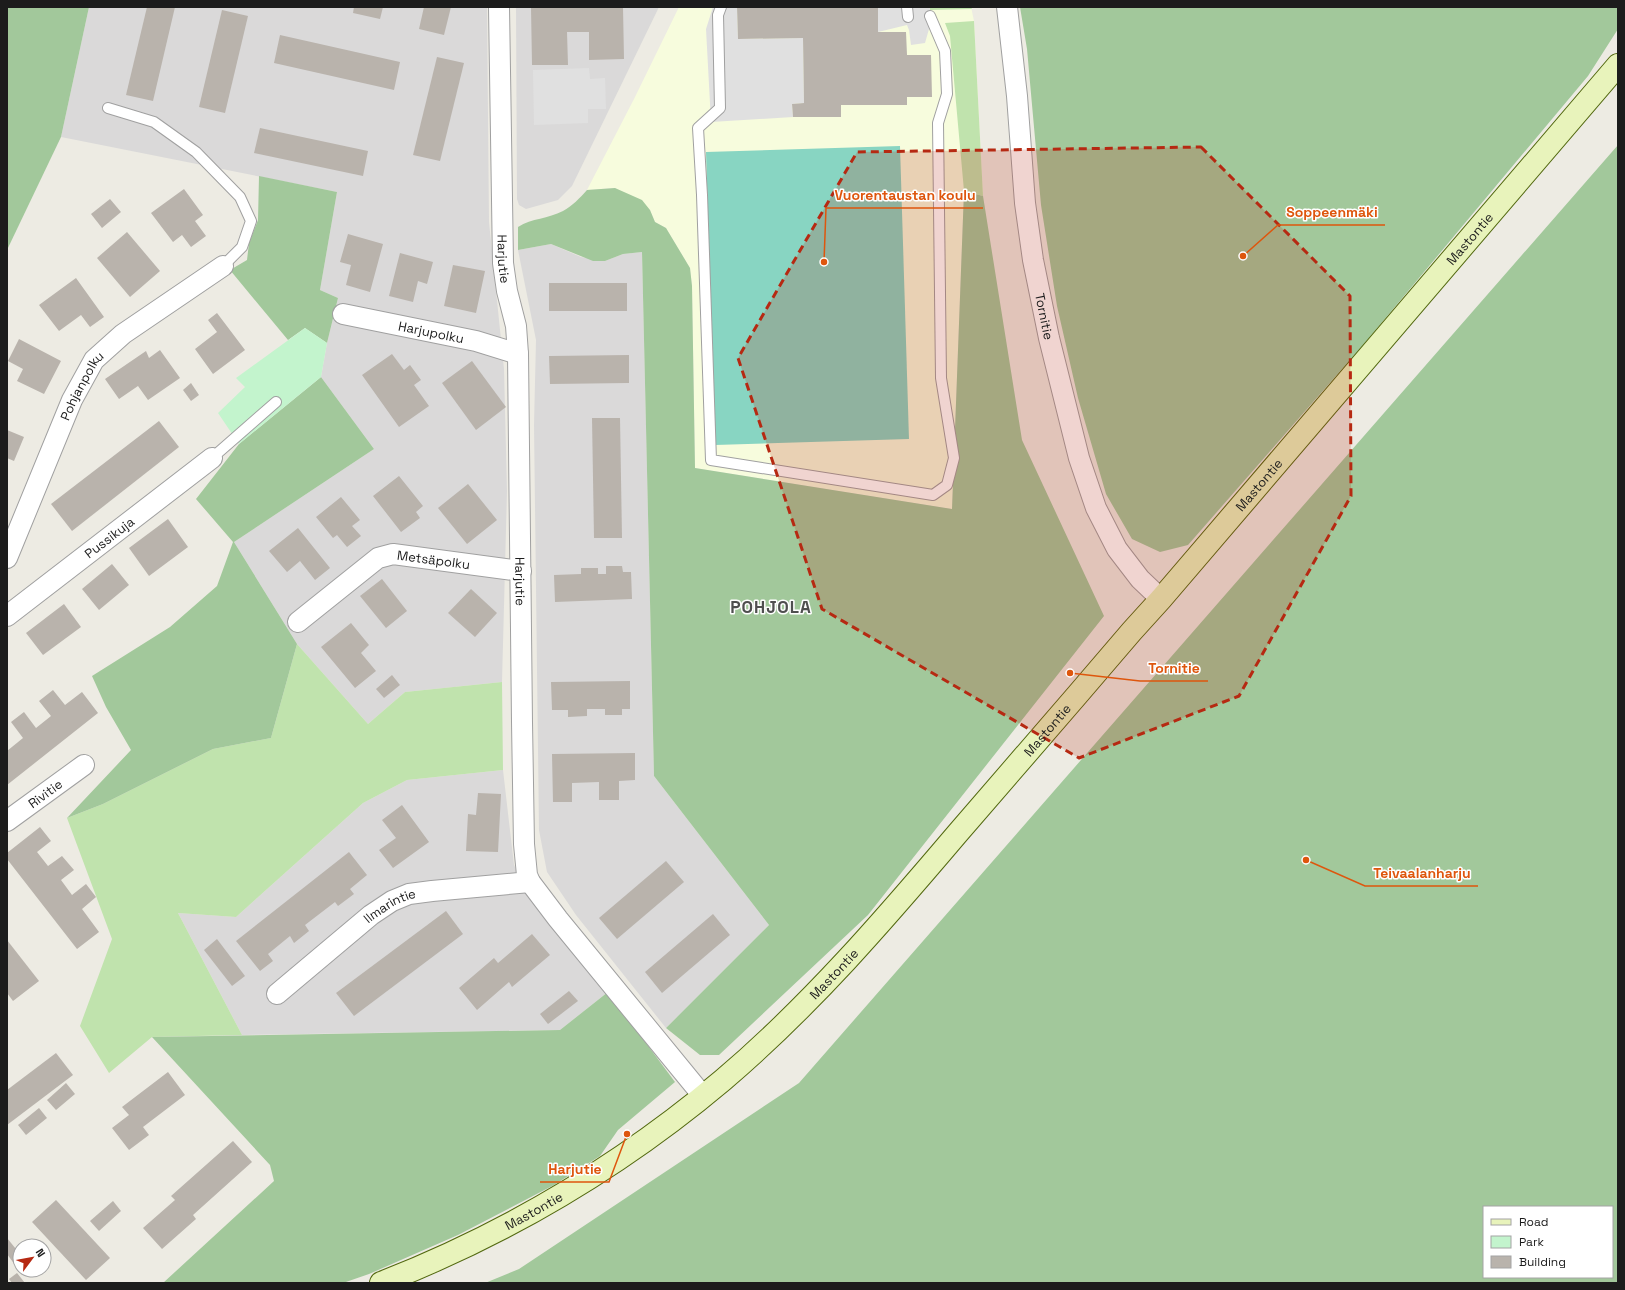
<svg xmlns="http://www.w3.org/2000/svg" width="1625" height="1290" viewBox="0 0 1625 1290" font-family="'Space Grotesk',sans-serif">
  <rect width="100%" height="100%" fill="#edebe3"/>
  <!-- residential -->
  <g fill="#dad9d9">
    <polygon points="89,7 487,7 489,222 504,369 507,491 502,682 405,692 368,724 297,644 234,542 374,449 321,377 327,343 338,298 320,290 337,192 61,137"/>
    <polygon points="516,7 659,7 572,186 558,200 526,209 519,205 517,199"/>
    <polygon points="551,244 581,257 605,261 623,254 642,252 654,776 769,925 666,1028 576,915 547,872 539,830 534,425 536,340 518,250"/>
    <polygon points="503,770 514,865 531,901 608,992 560,1030 242,1035 178,913 236,917 363,803 407,780"/>
  </g>
  <!-- education -->
  <polygon fill="#f7fcdd" points="679,7 971,7 974,21 983,196 964,191 952,509 695,468 692,286 690,268 666,228 655,222 650,210 615,188 587,190 634,99"/>
  <!-- grass -->
  <g fill="#c0e3ad">
    <polygon points="930,7 971,7 972,9 930,10"/>
    <polygon points="974,21 983,196 964,191 950,36 945,23"/>
    <polygon points="297,644 368,724 405,692 502,682 503,770 407,780 363,803 236,917 178,913 242,1035 152,1037 109,1073 80,1026 112,939 67,818 103,804 213,749 271,738"/>
  </g>
  <!-- forest -->
  <g fill="#a2c89b" fill-rule="evenodd">
    <polygon points="7,7 89,7 61,137 7,250"/>
    <polygon points="1020,7 1618,7 1618,29 1588,76 1363,345 1188,545 1160,552 1132,539 1106,494 1078,398 1057,306 1041,205 1027,49"/>
    <path d="M1618,145V1283H485L519,1269L799,1083ZM1484,1207H1612V1277H1484Z"/>
    <polygon points="259,176 337,192 320,290 338,298 327,343 305,328 288,340 230,270 247,260 249,243 258,220"/>
    <path d="M615,188L642,200L650,210L655,222L666,228L690,268L692,286L695,468L952,509L964,191L983,196L1022,440L1104,616L868,915L719,1055H700L666,1028L769,925L654,776L642,252L623,254L605,261H593L551,244L518,250V227C532,218 548,219 563,211C572,206 580,198 587,190Z"/>
    <polygon points="321,377 374,449 234,542 297,644 271,738 213,749 103,804 67,818 131,750 106,707 92,676 170,627 217,586 233,542 196,499 239,444"/>
    <polygon points="608,992 675,1082 618,1130 600,1156 554,1185 458,1235 369,1274 343,1283 163,1283 274,1181 270,1165 152,1037 560,1030"/>
  </g>
  <!-- park -->
  <polygon fill="#c3f4cd" points="305,328 327,343 321,377 239,444 218,413 245,387 236,378"/>
  <!-- pitch -->
  <polygon fill="#88d5c2" points="900,146 909,439 715,445 706,152"/>
  <!-- parking -->
  <g fill="#e0e0e0">
    <polygon points="713,7 737,7 738,39 803,38 804,103 792,104 793,117 711,122 706,29"/>
    <polygon points="878,7 930,7 929,29 925,43 911,45 909,30 907,25 878,32"/>
    <polygon points="589,68 590,79 605,78 606,109 588,109 588,123 534,125 533,70"/>
  </g>
  <!-- building -->
  <g fill="#b9b3ac">
    <polygon points="147,7 175,7 153,101 126,95"/>
    <polygon points="354,7 383,7 380,19 353,13"/>
    <polygon points="424,7 451,7 444,35 419,29"/>
    <polygon points="531,7 623,7 624,59 589,60 589,32 567,32 568,65 532,65"/>
    <polygon points="737,7 878,7 878,32 906,32 907,55 931,55 932,97 907,97 907,105 841,105 841,117 793,117 792,104 804,103 803,38 738,39"/>
    <polygon points="222,10 248,16 225,113 199,107"/>
    <polygon points="280,35 400,62 394,90 274,63"/>
    <polygon points="437,57 464,63 440,161 413,155"/>
    <polygon points="260,128 368,151 363,176 254,153"/>
    <polygon points="184,189 203,215 195,221 206,236 191,247 182,235 173,242 151,213"/>
    <polygon points="110,199 121,212 102,228 91,214"/>
    <polygon points="127,232 160,271 130,297 97,258"/>
    <polygon points="348,234 383,244 370,292 346,285 351,265 340,262"/>
    <polygon points="400,253 433,262 427,284 418,281 413,302 389,296"/>
    <polygon points="453,265 485,271 476,313 444,306"/>
    <polygon points="76,278 104,317 90,327 81,315 59,331 39,305"/>
    <rect x="549" y="283" width="78" height="28"/>
    <polygon points="217,313 245,350 213,374 195,349 217,332 208,320"/>
    <polygon points="19,339 61,361 44,394 17,381 23,369 8,361"/>
    <polygon points="160,350 180,378 148,400 138,386 119,399 105,379 146,351 149,358"/>
    <polygon points="392,354 404,370 410,365 421,380 414,385 429,406 399,427 362,375"/>
    <polygon points="629,355 629,383 550,384 549,356"/>
    <polygon points="472,361 506,407 476,430 442,383"/>
    <polygon points="191,383 199,395 191,401 183,390"/>
    <polygon points="592,418 620,418 622,538 594,538"/>
    <polygon points="159,421 179,447 72,531 51,504"/>
    <polygon points="7,430 24,437 14,461 7,458"/>
    <polygon points="399,476 423,506 416,512 420,518 401,532 373,496"/>
    <polygon points="468,484 497,520 467,544 438,508"/>
    <polygon points="341,497 360,520 352,526 361,536 347,547 337,535 333,538 316,517"/>
    <polygon points="168,519 188,547 149,576 129,548"/>
    <polygon points="298,528 330,568 315,580 300,561 287,572 269,551"/>
    <polygon points="112,564 129,585 99,610 82,589"/>
    <polygon points="606,566 622,566 623,572 631,572 632,599 555,602 554,575 581,574 581,568 598,568 598,574 606,574"/>
    <polygon points="382,579 407,611 386,628 360,596"/>
    <polygon points="471,589 497,613 475,637 448,613"/>
    <polygon points="64,604 81,627 43,655 26,633"/>
    <polygon points="351,623 369,645 361,653 376,671 355,688 321,647"/>
    <polygon points="392,675 400,685 384,698 376,689"/>
    <polygon points="630,681 630,709 622,709 622,715 605,715 605,709 587,709 587,716 568,717 568,710 552,710 551,682"/>
    <polygon points="53,690 65,705 82,692 98,713 7,785 7,751 23,738 11,722 24,712 36,728 51,716 39,701"/>
    <polygon points="635,753 635,780 619,781 619,800 599,800 599,782 572,783 572,802 553,802 552,754"/>
    <polygon points="478,793 501,794 498,852 466,851 468,814 476,815"/>
    <polygon points="402,805 429,842 393,868 379,850 396,838 382,820"/>
    <polygon points="40,827 51,841 37,852 48,866 62,856 74,870 61,880 72,895 86,884 96,897 82,909 99,932 77,949 7,859 7,853"/>
    <polygon points="349,852 367,875 350,889 354,894 338,906 335,902 305,925 309,931 294,943 290,936 268,954 273,961 260,971 236,941"/>
    <polygon points="666,861 684,882 617,939 599,918"/>
    <polygon points="446,911 463,934 354,1016 336,993"/>
    <polygon points="713,914 730,935 662,993 645,972"/>
    <polygon points="532,934 550,955 512,987 509,982 477,1010 459,988 494,958 498,963"/>
    <polygon points="217,939 245,976 232,986 204,950"/>
    <polygon points="7,940 39,981 13,1001 7,993"/>
    <polygon points="569,991 578,1001 548,1024 540,1014"/>
    <polygon points="56,1053 73,1075 7,1125 7,1090"/>
    <polygon points="168,1072 185,1095 143,1127 149,1135 129,1150 112,1128 129,1115 122,1107"/>
    <polygon points="66,1083 75,1094 56,1110 47,1100"/>
    <polygon points="39,1108 47,1118 26,1135 18,1125"/>
    <polygon points="233,1141 252,1162 193,1215 196,1219 162,1249 143,1228 175,1200 171,1196"/>
    <polygon points="56,1200 110,1258 86,1280 32,1222"/>
    <polygon points="113,1201 121,1211 99,1231 90,1221"/>
    <polygon points="7,1238 20,1254 20,1261 15,1265 7,1254"/>
    <polygon points="17,1273 25,1283 12,1283 9,1279"/>
  </g>
  <g fill="none" stroke-linecap="round" stroke-linejoin="round">
    <!-- service casing -->
    <g stroke="#a0a0a0" stroke-width="12">
      <g id="service">
        <polyline points="721,7 718,15 720,108 698,128 702,195 711,460 933,495 947,485 954,458 941,378 938,123 947,94 945,51 930,16"/>
        <polyline points="907,7 908,17"/>
        <polyline points="108,108 154,122 196,152 240,197 251,221 242,247 223,266"/>
        <polyline points="212,458 276,402"/>
      </g>
    </g>
    <!-- minor casing -->
    <g stroke="#a0a0a0" stroke-width="22">
      <g id="minor">
        <path id="s1" d="M499,7L503,263L507,291L516,326L518,354L522,722L524,844L527,875L530,882L558,919L703,1096"/>
        <path id="s2" d="M1007,7L1017,96L1025,203L1033,260L1049,338L1079,458L1096,508L1117,549L1140,579L1161,599"/>
        <path id="s3" d="M343,314L476,341L518,354"/>
        <path id="s4" d="M7,558L72,400L94,360L123,334L223,266"/>
        <path id="s5" d="M7,616L212,458"/>
        <path id="s6" d="M298,622L378,558L393,554L521,571"/>
        <path id="s7" d="M7,821L84,765"/>
        <path id="s8" d="M277,994L371,915L392,901L409,894L432,891L530,882"/>
      </g>
    </g>
    <!-- secondary casing -->
    <g stroke="#52680f" stroke-width="24">
      <g id="secondary">
        <path id="s9" d="M381,1283C506,1234 621,1166 723,1080C810,1006 884,920 957,834C1015,767 1074,699 1132,631L1161,599L1618,65"/>
      </g>
    </g>
    <!-- service -->
    <use href="#service" stroke="#fff" stroke-width="10"/>
    <!-- minor -->
    <use href="#minor" stroke="#fff" stroke-width="20"/>
    <!-- secondary -->
    <use href="#secondary" stroke="#e8f3bb" stroke-width="22"/>
  </g>
  <!-- marked area -->
  <path fill="#b62912" fill-opacity="0.2" stroke="#b62912" stroke-width="3" stroke-dasharray="8 5" stroke-linejoin="round" d="M1201,147L1350,296L1351,496L1239,696L1079,758L822,609L738,358L857,152Z"/>
  <g text-anchor="middle" dominant-baseline="central" stroke-width="3" stroke-linejoin="round" paint-order="stroke">
    <!-- street labels -->
    <g font-size="13" fill="#1c1c1c" stroke="#fff">
      <text stroke="none"><textPath href="#s9" startOffset="1525">Mastontie</textPath></text>
      <text stroke="none"><textPath href="#s1" startOffset="252">Harjutie</textPath></text>
      <text stroke="none"><textPath href="#s2" startOffset="312">Tornitie</textPath></text>
      <text stroke="none"><textPath href="#s3" startOffset="90">Harjupolku</textPath></text>
      <text stroke="none"><textPath href="#s4" startOffset="188">Pohjanpolku</textPath></text>
      <text stroke="none"><textPath href="#s9" startOffset="1201">Mastontie</textPath></text>
      <text stroke="none"><textPath href="#s5" startOffset="129">Pussikuja</textPath></text>
      <text stroke="none"><textPath href="#s6" startOffset="159">Metsäpolku</textPath></text>
      <text stroke="none"><textPath href="#s1" startOffset="576">Harjutie</textPath></text>
      <text stroke="none"><textPath href="#s9" startOffset="877">Mastontie</textPath></text>
      <text stroke="none"><textPath href="#s7" startOffset="47">Rivitie</textPath></text>
      <text stroke="none"><textPath href="#s8" startOffset="144">Ilmarintie</textPath></text>
      <text stroke="none"><textPath href="#s9" startOffset="553">Mastontie</textPath></text>
      <text stroke="none"><textPath href="#s9" startOffset="169">Mastontie</textPath></text>
    </g>
    <!-- district labels -->
    <g font-size="17" font-weight="bold" letter-spacing="1" fill="#4f4f4f" stroke="#fff">
      <text x="771" y="607">POHJOLA</text>
    </g>
  </g>
  <!-- callouts -->
  <path fill="none" stroke="#de560d" stroke-width="1.5" d="M824 262L826 208H983M1243 256L1278 225H1385M1070 673L1140 681H1208M1306 860L1365 886H1478M627 1134L609 1182H540"/>
  <g fill="#de560d" stroke="#fff" stroke-width="1.5">
    <circle cx="824" cy="262" r="4"/>
    <circle cx="1243" cy="256" r="4"/>
    <circle cx="1070" cy="673" r="4"/>
    <circle cx="1306" cy="860" r="4"/>
    <circle cx="627" cy="1134" r="4"/>
  </g>
  <g font-size="14" text-anchor="middle" font-weight="bold" fill="#de560d" stroke="#fff" stroke-width="3" stroke-linejoin="round" paint-order="stroke">
    <text x="905" y="200">Vuorentaustan koulu</text>
    <text x="1332" y="217">Soppeenmäki</text>
    <text x="1174" y="673">Tornitie</text>
    <text x="1422" y="878">Teivaalanharju</text>
    <text x="575" y="1174">Harjutie</text>
  </g>
  <!-- border -->
  <rect width="1625" height="1290" fill="none" stroke="#1c1c1c" stroke-width="16"/>
  <!-- legend -->
  <rect x="1483" y="1206" width="130" height="72" fill="#ffffff" stroke="#a4a4a4"/>
  <rect x="1491" y="1219" width="20" height="6" fill="#e8f3bb" stroke="#a4a4a4"/>
  <text x="1519" y="1226" font-size="12" fill="#1c1c1c">Road</text>
  <rect x="1491" y="1236" width="20" height="12" fill="#c3f4cd" stroke="#a4a4a4"/>
  <text x="1519" y="1246" font-size="12" fill="#1c1c1c">Park</text>
  <rect x="1491" y="1256" width="20" height="12" fill="#b9b3ac" stroke="#a4a4a4"/>
  <text x="1519" y="1266" font-size="12" fill="#1c1c1c">Building</text>
  <!-- north arrow -->
  <g transform="translate(32 1258) rotate(58)"><circle r="19" fill="#ffffff" stroke="#a4a4a4"/>
  <path d="M0-3L7 15L0 10L-7 15Z" fill="#b62912"/>
  <text y="-6" font-size="11" font-weight="bold" text-anchor="middle" fill="#1c1c1c">N</text>
  </g>
</svg>
